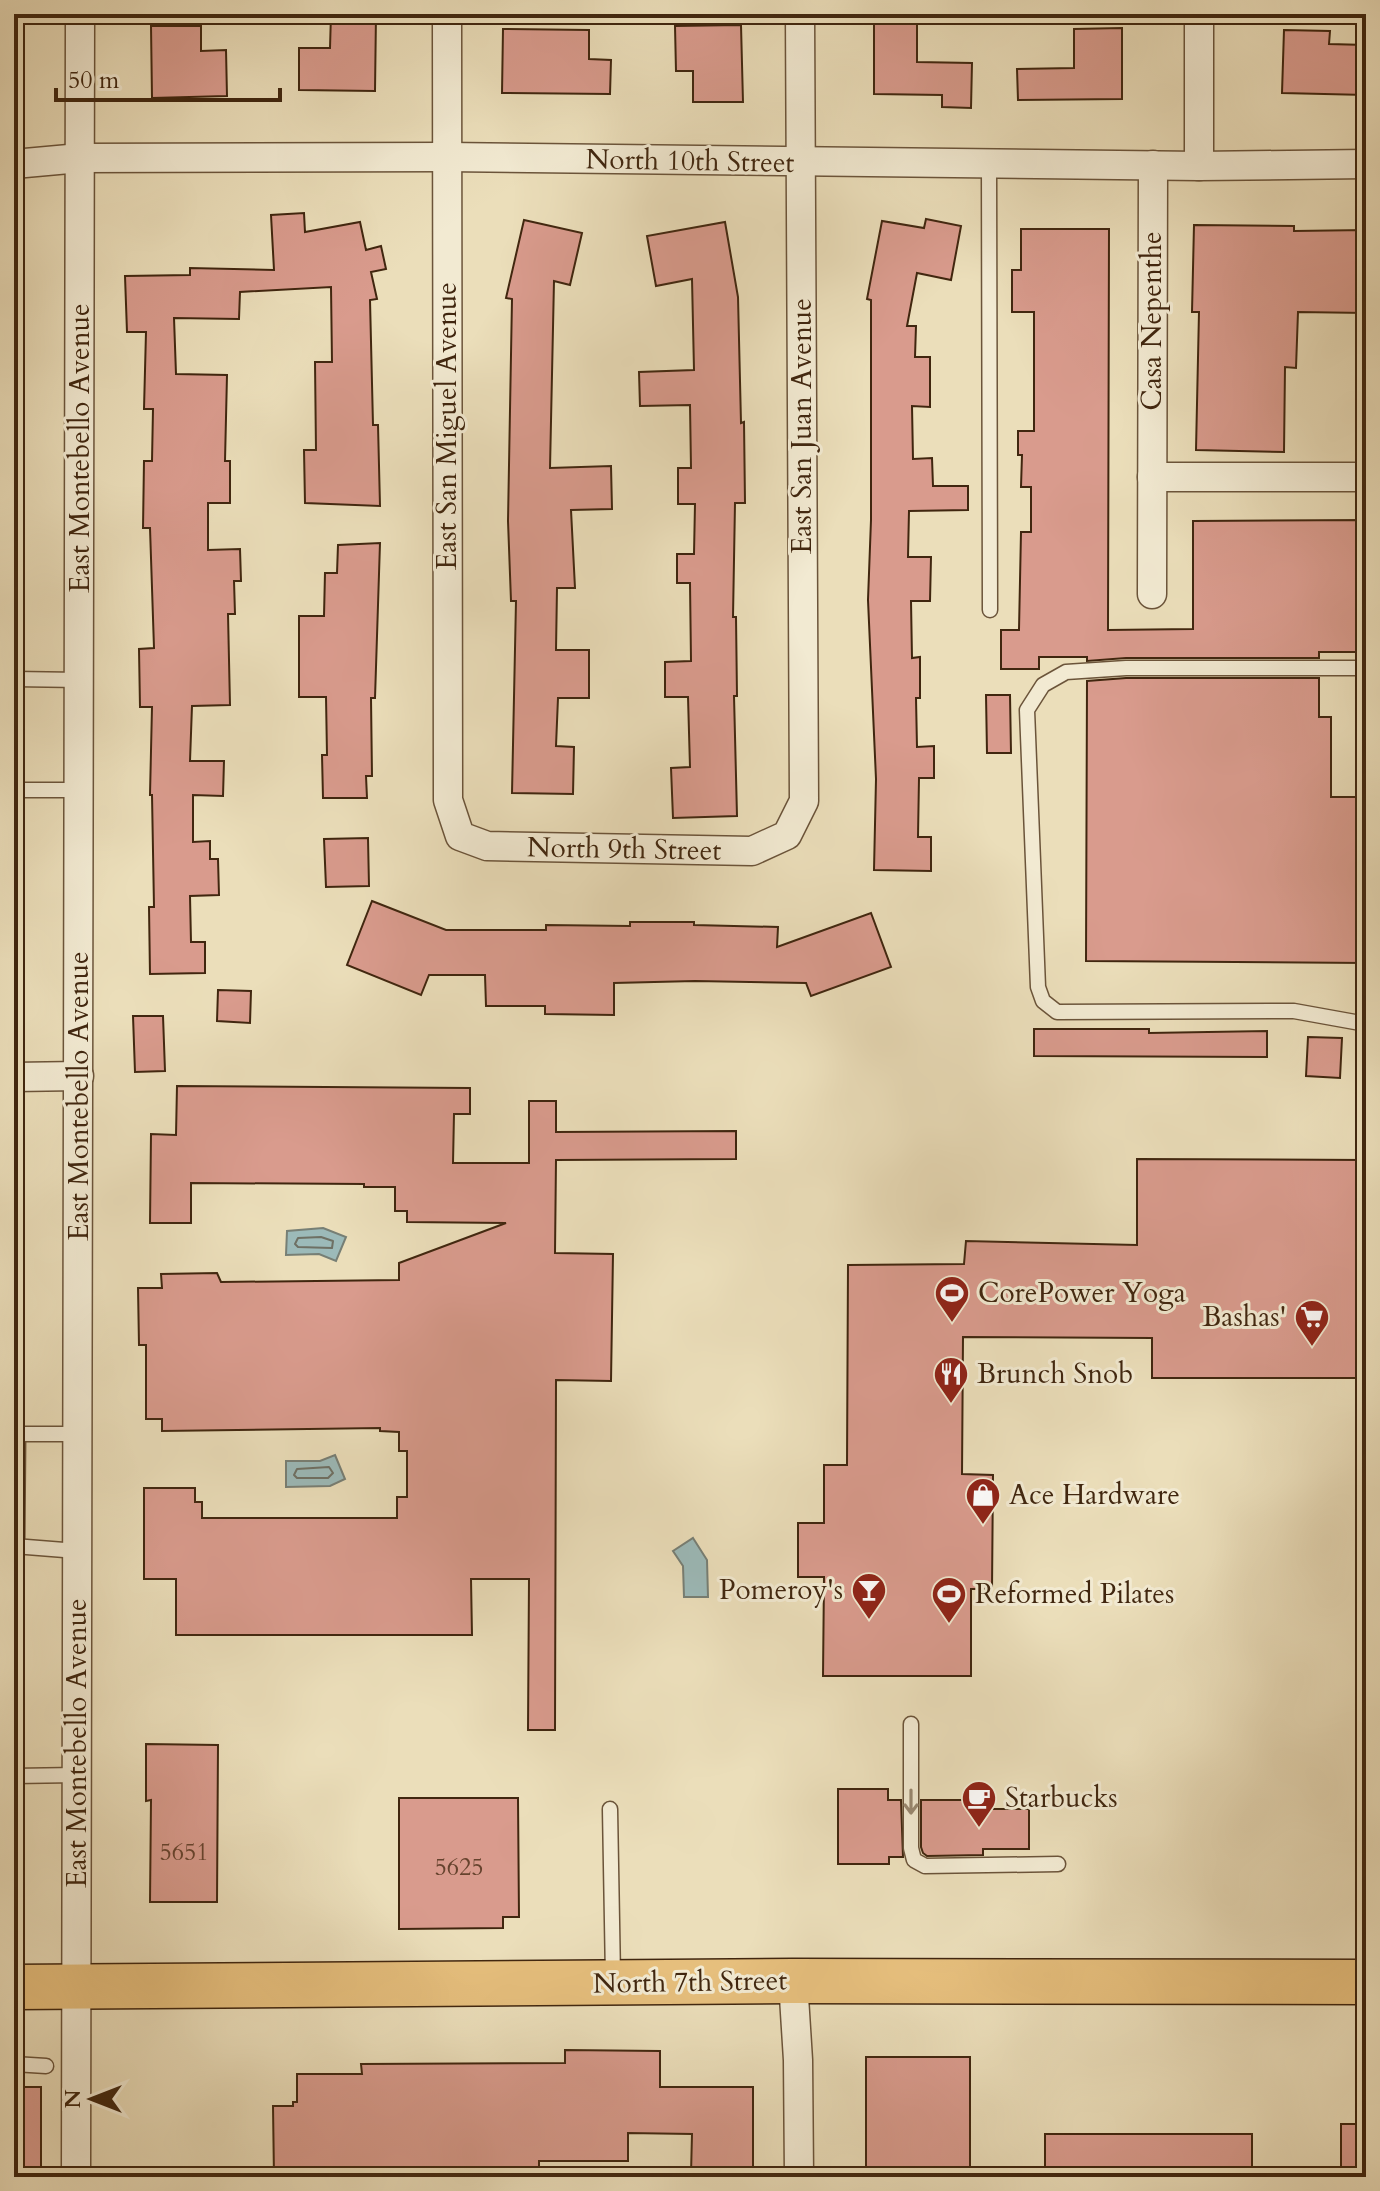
<svg xmlns="http://www.w3.org/2000/svg" width="1380" height="2191" viewBox="0 0 1380 2191" font-family="Cardo,serif">
  <rect width="100%" height="100%" fill="#ebdeba"/>
  <filter id="stains"><feTurbulence type="fractalNoise" baseFrequency=".0025" numOctaves="4"/><feColorMatrix values="0 0 0 0 .2 0 0 0 0 .09 0 0 0 0 .02 0 0 0 .5 -.17"/></filter>
  <radialGradient id="worn" r=".72"><stop offset=".6" stop-color="#630" stop-opacity="0"/><stop offset="1" stop-color="#630" stop-opacity=".3"/></radialGradient>
  <!-- water -->
  <g fill="#9cbab9" stroke="#777f75" stroke-width="2">
    <polygon points="323,1228 346,1237 336,1261 319,1254 286,1255 287,1231"/>
    <polygon points="335,1455 345,1479 330,1486 286,1487 286,1461 320,1461"/>
    <polygon points="693,1538 707,1560 708,1597 684,1597 683,1566 673,1551"/>
  </g>
  <g fill="none" stroke-linecap="round" stroke-linejoin="round">
    <!-- shore -->
    <g stroke="#6e7064" stroke-width="2">
      <polygon points="321,1237 333,1241 332,1248 298,1247 295,1244 298,1238"/>
      <polygon points="329,1467 333,1473 328,1478 297,1478 294,1475 297,1469"/>
    </g>
  </g>
  <!-- building -->
  <g fill="#d99b8d" stroke="#40260f" stroke-width="2">
    <polygon points="331,14 376,14 375,91 299,90 299,48 330,48"/>
    <polygon points="874,14 917,14 917,62 972,63 971,108 942,107 942,95 874,94"/>
    <polygon points="741,25 743,102 693,102 693,71 676,71 675,26"/>
    <polygon points="151,26 201,26 201,51 226,50 227,96 152,98"/>
    <polygon points="1122,28 1122,99 1018,100 1017,69 1074,68 1074,29"/>
    <polygon points="503,29 589,30 589,59 611,60 610,94 502,93"/>
    <polygon points="1284,30 1330,31 1329,44 1366,45 1366,95 1282,93"/>
    <polygon points="304,213 305,232 360,222 366,250 381,246 386,269 371,272 377,299 370,300 373,425 378,425 380,506 305,503 304,450 316,450 315,362 332,362 331,287 240,292 239,319 174,318 176,374 227,375 225,461 230,461 230,503 208,503 208,550 240,549 241,581 234,581 235,614 228,614 230,705 192,706 190,761 224,761 223,796 193,795 193,842 210,841 210,859 218,859 219,895 190,896 191,942 205,942 205,973 150,974 149,907 154,907 152,795 150,795 152,707 140,707 139,649 154,648 150,528 143,528 144,461 152,461 153,409 144,409 146,332 127,332 125,276 190,275 190,268 274,270 271,215"/>
    <polygon points="926,219 961,226 951,280 917,273 907,326 916,326 915,357 930,357 930,407 912,406 913,459 932,458 933,486 968,486 968,510 909,511 908,557 931,557 930,601 911,601 912,658 920,657 920,698 916,698 917,747 934,746 934,778 919,778 918,837 931,837 931,871 874,870 876,779 868,600 871,520 871,300 867,299 882,221 924,228"/>
    <polygon points="524,220 582,233 570,285 554,281 550,468 611,466 612,509 571,510 575,588 557,588 556,650 589,650 589,698 558,698 556,746 574,747 573,794 512,793 516,601 511,601 508,521 512,299 506,298"/>
    <polygon points="725,222 738,297 741,423 744,422 745,503 735,503 733,617 736,617 737,696 734,696 737,816 673,818 671,768 690,767 688,697 665,697 665,662 691,661 690,583 677,583 677,554 694,554 695,504 678,504 678,468 691,468 690,405 640,406 639,372 694,370 692,279 656,286 647,236"/>
    <polygon points="1194,225 1294,226 1294,231 1366,230 1366,313 1298,312 1296,368 1285,367 1284,452 1196,450 1199,312 1192,312"/>
    <polygon points="1021,229 1109,229 1108,630 1193,629 1193,521 1366,520 1366,652 1319,652 1319,658 1126,658 1087,661 1087,657 1039,657 1039,669 1001,669 1001,630 1019,630 1021,532 1031,532 1031,487 1021,487 1022,455 1018,455 1018,431 1034,431 1034,312 1012,312 1012,270 1021,270"/>
    <polygon points="380,543 375,698 371,698 372,776 366,776 367,798 323,798 322,755 327,755 326,697 299,697 299,616 324,616 325,573 337,573 338,545"/>
    <polygon points="1126,678 1319,678 1319,717 1331,717 1331,797 1366,797 1366,963 1086,961 1087,681"/>
    <polygon points="986,695 1010,695 1011,753 987,753"/>
    <polygon points="368,838 369,886 326,887 324,839"/>
    <polygon points="372,901 446,930 546,930 546,925 630,926 630,922 694,922 694,925 778,927 777,947 871,913 891,967 811,996 806,983 695,981 614,983 614,1015 545,1014 545,1006 486,1006 485,975 429,975 421,995 347,965"/>
    <polygon points="218,990 251,991 250,1023 217,1021"/>
    <polygon points="133,1016 163,1016 165,1071 135,1072"/>
    <polygon points="1034,1029 1149,1029 1149,1033 1267,1031 1267,1057 1034,1056"/>
    <polygon points="1308,1037 1342,1038 1340,1078 1306,1076"/>
    <polygon points="177,1086 470,1088 470,1114 454,1114 453,1163 529,1163 529,1101 556,1101 556,1132 736,1131 736,1159 556,1160 555,1253 613,1254 611,1381 556,1380 555,1730 528,1730 529,1579 471,1579 472,1635 176,1635 176,1579 144,1579 144,1488 195,1488 195,1502 202,1502 202,1518 397,1518 397,1497 407,1497 407,1451 399,1451 399,1432 380,1431 380,1428 162,1431 162,1419 146,1419 146,1345 139,1345 138,1288 162,1288 161,1274 217,1273 221,1282 399,1280 399,1263 506,1223 407,1222 407,1211 395,1211 395,1187 364,1187 364,1184 191,1183 191,1223 150,1223 151,1134 176,1135"/>
    <polygon points="1137,1159 1366,1160 1366,1378 1152,1378 1152,1338 963,1337 962,1474 993,1475 992,1589 971,1589 971,1676 823,1676 824,1577 798,1577 798,1523 824,1523 824,1465 847,1465 848,1265 964,1264 966,1241 1137,1245"/>
    <polygon points="146,1744 218,1745 217,1902 150,1902 151,1800 146,1801"/>
    <polygon points="838,1789 888,1789 888,1800 901,1800 903,1857 889,1857 889,1864 838,1864"/>
    <polygon points="399,1798 518,1798 519,1917 503,1917 503,1928 399,1929"/>
    <polygon points="921,1800 983,1800 983,1809 1029,1809 1029,1849 983,1849 983,1855 927,1856 923,1853 921,1847"/>
    <polygon points="565,2050 660,2051 660,2087 753,2087 753,2174 691,2174 692,2134 628,2133 628,2161 539,2161 539,2174 274,2177 273,2106 293,2106 293,2102 297,2102 297,2074 362,2074 361,2064 565,2063"/>
    <rect x="866" y="2057" width="104" height="120"/>
    <rect x="14" y="2087" width="27" height="90"/>
    <rect x="1341" y="2124" width="25" height="53"/>
    <rect x="1045" y="2134" width="207" height="43"/>
  </g>
  <g fill="none" stroke-linecap="round" stroke-linejoin="round">
    <!-- lane casing -->
    <g stroke="#6b543a" stroke-width="17">
      <g id="lane">
        <polyline points="989,164 990,610"/>
        <polyline points="1366,668 1126,668 1066,672 1043,685 1027,710 1038,987 1043,1001 1057,1012 1294,1011 1366,1024"/>
        <polyline points="14,679 80,680"/>
        <polyline points="14,790 80,790"/>
        <polyline points="14,1546 77,1551"/>
        <polyline points="17,1546 18,1434 78,1434"/>
        <polyline points="911,1724 911,1848 914,1860 925,1866 1058,1864"/>
        <polyline points="14,1776 77,1775"/>
        <polyline points="610,1809 613,1978"/>
        <polyline points="14,2064 46,2066"/>
      </g>
    </g>
    <!-- street casing -->
    <g stroke="#6b543a" stroke-width="31">
      <g id="street">
        <polyline points="447,14 448,800 460,836 487,846 752,851 787,835 804,801 800,14"/>
        <polyline points="14,164 80,158 446,157 1199,166 1366,164"/>
        <polyline points="1199,166 1199,14"/>
        <polyline points="1152,477 1366,477"/>
        <polyline points="1152,594 1153,165"/>
        <polyline points="14,1077 79,1076"/>
        <polyline points="793,1981 798,2060 799,2177"/>
        <polyline points="76,2177 80,14"/>
      </g>
    </g>
    <!-- primary casing -->
    <g stroke="#40260f" stroke-width="47">
      <polyline id="primary" points="14,1987 793,1981 1366,1982"/>
    </g>
    <!-- lane -->
    <use href="#lane" stroke="#f2ead2" stroke-width="14"/>
    <!-- street -->
    <use href="#street" stroke="#f2ead2" stroke-width="28"/>
    <!-- primary -->
    <use href="#primary" stroke="#e6bf7d" stroke-width="44"/>
  </g>
  <!-- one-way arrows -->
  <defs><path id="oneway-shaft" d="M-6 0H5M1.5-3L5.5 0L1.5 3" fill="none" stroke-width="1.6" stroke-linecap="round" stroke-linejoin="round" transform="scale(2)"/></defs>
  <use stroke="#998870" href="#oneway-shaft" transform="translate(911 1802) rotate(90)"/>
  <!-- icons -->
  <defs>
    <g id="stadium-pin" transform="scale(1.8)"><path d="M0 17L-7.5 6A9.5 9.5 0 1 1 7.5 6Z" fill="#8f2418" stroke="#f2ead2"/><path d="M0-5a6.5 5 0 1 0 0 10a6.5 5 0 1 0 0-10ZM-3.5-1.8h7v3.6h-7Z" fill="#fff"/></g>
    <g id="supermarket-pin" transform="scale(1.8)"><path d="M0 17L-7.5 6A9.5 9.5 0 1 1 7.5 6Z" fill="#8f2418" stroke="#f2ead2"/><path d="M-6-5.5h2.5l.6 2H6L4.5 2H-2.5L-4.4-4H-6ZM-1.5 3.2a1.3 1.3 0 1 0 .1 0ZM3 3.2a1.3 1.3 0 1 0 .1 0Z" fill="#fff"/></g>
    <g id="restaurant-pin" transform="scale(1.8)"><path d="M0 17L-7.5 6A9.5 9.5 0 1 1 7.5 6Z" fill="#8f2418" stroke="#f2ead2"/><path d="M-5-6h1v4h1v-4h1v4h1v-4h1v5L-1.5 .5V6h-2V.5L-5-1ZM5-6V6H3V1.5H1.5Q1.5-4 5-6Z" fill="#fff"/></g>
    <g id="shop-pin" transform="scale(1.8)"><path d="M0 17L-7.5 6A9.5 9.5 0 1 1 7.5 6Z" fill="#8f2418" stroke="#f2ead2"/><path d="M-5-2.5h2.3a2.7 3.5 0 0 1 5.4 0H5L5.5 6h-11ZM-1.5-2.5h3a1.5 2.3 0 0 0-3 0Z" fill="#fff"/></g>
    <g id="bar-pin" transform="scale(1.8)"><path d="M0 17L-7.5 6A9.5 9.5 0 1 1 7.5 6Z" fill="#8f2418" stroke="#f2ead2"/><path d="M-6-5H6L.8 .8V4.5H3.5V6h-7V4.5H-.8V.8Z" fill="#fff"/></g>
    <g id="cafe-pin" transform="scale(1.8)"><path d="M0 17L-7.5 6A9.5 9.5 0 1 1 7.5 6Z" fill="#8f2418" stroke="#f2ead2"/><path d="M-5.5-4.5H6V0H3Q3 3.5 0 3.5H-2.5Q-5.5 3.5-5.5 0ZM3-3.2v2h1.7v-2ZM-6 4.5H4V6H-6Z" fill="#fff"/></g>
  </defs>
  <g fill-rule="evenodd">
    <use href="#stadium-pin" x="952" y="1293"/>
    <use href="#supermarket-pin" x="1312" y="1317"/>
    <use href="#restaurant-pin" x="951" y="1374"/>
    <use href="#shop-pin" x="983" y="1495"/>
    <use href="#bar-pin" x="869" y="1590"/>
    <use href="#stadium-pin" x="949" y="1594"/>
    <use href="#cafe-pin" x="979" y="1798"/>
  </g>
  <g text-anchor="middle" dominant-baseline="central" stroke-width="6" stroke-linejoin="round" paint-order="stroke">
    <!-- number labels -->
    <g font-size="24" fill="#66432e">
      <text x="184" y="1852">5651</text>
      <text x="459" y="1867">5625</text>
    </g>
    <!-- street labels -->
    <g font-size="28" fill="#40260f" stroke="#f2ead2">
      <text transform="translate(690 161) rotate(1)">North 10th Street</text>
      <text transform="translate(1152 321) rotate(-90)">Casa Nepenthe</text>
      <text transform="translate(447 426) rotate(-90)">East San Miguel Avenue</text>
      <text transform="translate(802 426) rotate(-90)">East San Juan Avenue</text>
      <text transform="translate(80 448) rotate(-90)">East Montebello Avenue</text>
      <text transform="translate(624 849) rotate(1)">North 9th Street</text>
      <text transform="translate(79 1096) rotate(-90)">East Montebello Avenue</text>
      <text transform="translate(77 1743) rotate(-90)">East Montebello Avenue</text>
      <text transform="translate(690 1982) rotate(-1)">North 7th Street</text>
    </g>
    <!-- poi labels -->
    <g font-size="28" fill="#40260f" stroke="#f2ead2" text-anchor="start">
      <text x="978" y="1293">CorePower Yoga</text>
      <text x="1286" y="1317" text-anchor="end">Bashas'</text>
      <text x="977" y="1374">Brunch Snob</text>
      <text x="1009" y="1495">Ace Hardware</text>
      <text x="843" y="1590" text-anchor="end">Pomeroy's</text>
      <text x="975" y="1594">Reformed Pilates</text>
      <text x="1005" y="1798">Starbucks</text>
    </g>
  </g>
  <!-- margin -->
  <rect width="1380" height="2191" fill="none" stroke="#ebdeba" stroke-width="48"/>
  <rect x="16" y="16" width="1348" height="2159" fill="none" stroke="#40260f" stroke-width="4"/>
  <rect x="24" y="24" width="1332" height="2143" fill="none" stroke="#40260f" stroke-width="2"/>
  <!-- north arrow -->
  <g transform="translate(92 2099) rotate(270)" stroke="#f2ead2" stroke-width="6" paint-order="stroke">
  <path d="M0-6L14 30L0 20L-14 30Z" fill="#40260f"/>
  <text y="-12" font-size="22" font-weight="bold" text-anchor="middle" fill="#40260f">N</text>
  </g>
  <!-- scale -->
  <path d="M56 88v12h224v-12" fill="none" stroke="#40260f" stroke-width="4"/>
  <text x="68" y="88" font-size="24" fill="#40260f" stroke="#f2ead2" stroke-width="6" paint-order="stroke">50 m</text>
  <rect width="100%" height="100%" filter="url(#stains)"/>
  <rect width="100%" height="100%" fill="url(#worn)"/>
</svg>
